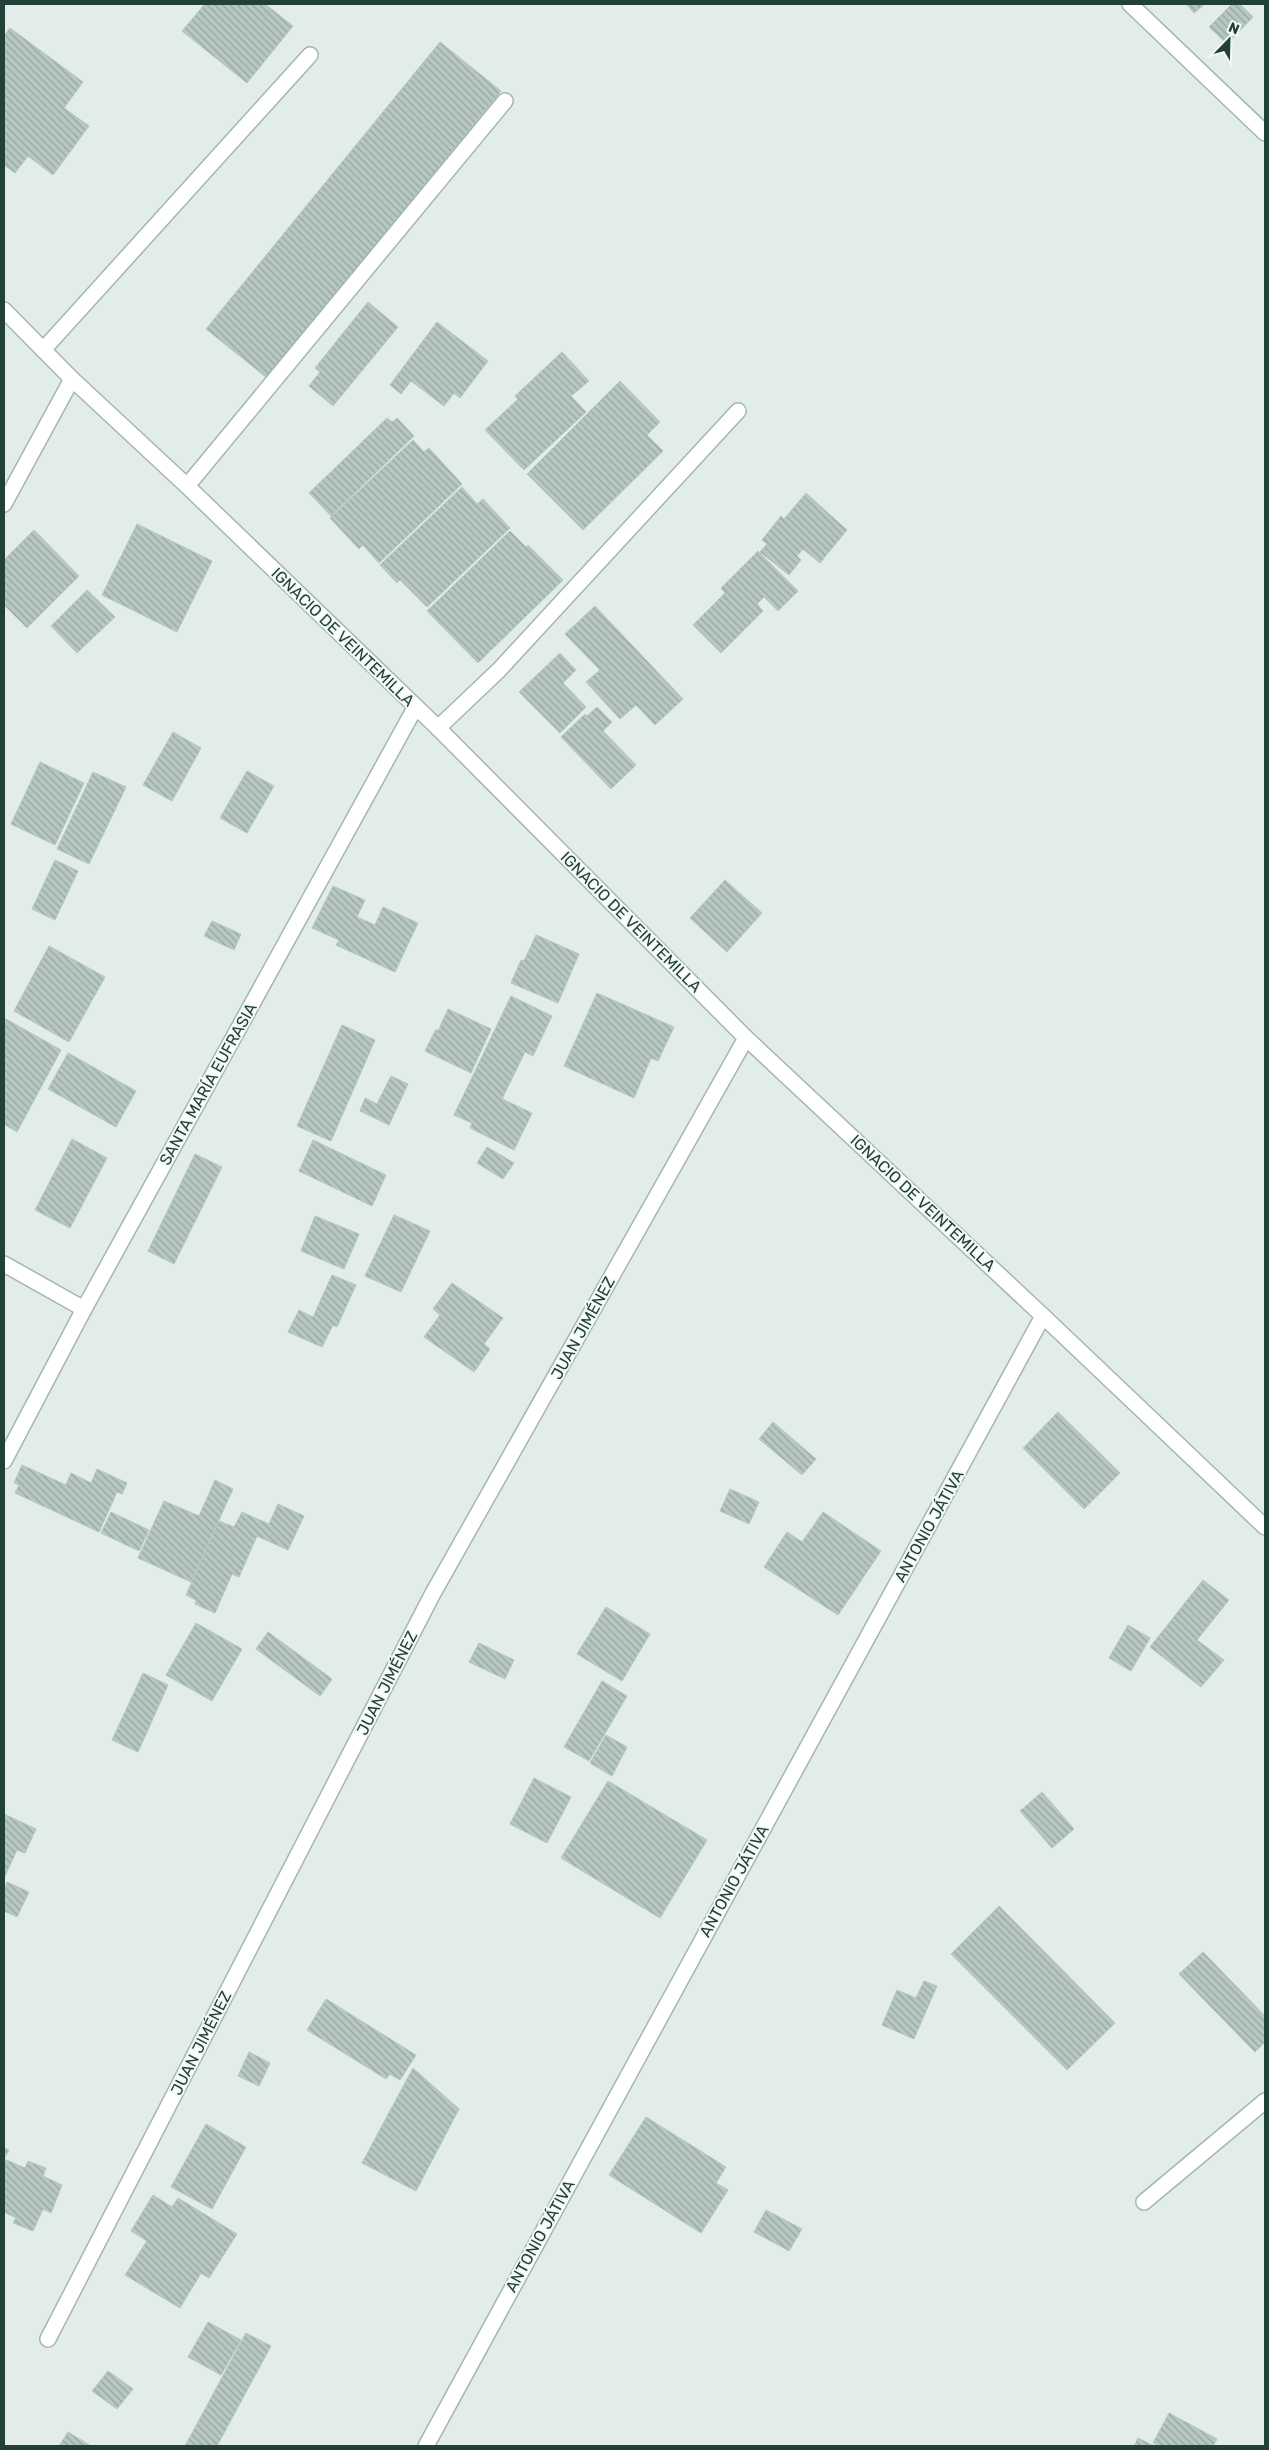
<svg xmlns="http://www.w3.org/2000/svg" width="1269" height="2450" viewBox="0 0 1269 2450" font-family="Rubik,sans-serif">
  <defs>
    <pattern id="building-back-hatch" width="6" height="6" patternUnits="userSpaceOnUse" patternTransform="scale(1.25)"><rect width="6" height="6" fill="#b7c8c2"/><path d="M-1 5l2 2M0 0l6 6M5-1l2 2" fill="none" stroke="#94a49f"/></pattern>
  </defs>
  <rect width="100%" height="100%" fill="#e2ede9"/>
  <!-- building -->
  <g fill="url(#building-back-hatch)" stroke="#b3c7c0">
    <polygon points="205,4 265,4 293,26 247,83 182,31"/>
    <polygon points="1186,4 1205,4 1194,13"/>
    <polygon points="1232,4 1240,4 1253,17 1227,44 1209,27"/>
    <polygon points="10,28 83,82 64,108 89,126 53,175 28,156 15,173 4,165 4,36"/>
    <polygon points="440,42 501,91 267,378 206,329"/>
    <polygon points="368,302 398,327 333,406 309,386 320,372 315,368"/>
    <polygon points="437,322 488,361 460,398 454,393 444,406 411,381 401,394 390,385"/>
    <polygon points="562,352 589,381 571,396 586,412 524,470 485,430 518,399 515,396"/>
    <polygon points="620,381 660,422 647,435 663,451 583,530 527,474"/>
    <polygon points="387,418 392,422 397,418 414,436 331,516 309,493"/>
    <polygon points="413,440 424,452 429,448 462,484 379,563 363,545 359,549 330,518"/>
    <polygon points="462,487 477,504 483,499 510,528 427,607 400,580 397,583 380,565"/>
    <polygon points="806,493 847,530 820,563 803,549 797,556 801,560 789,575 760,552 767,544 762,540 781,516 784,519"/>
    <polygon points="137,524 212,561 177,632 102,595"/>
    <polygon points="34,530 79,576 27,628 4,605 4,560"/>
    <polygon points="510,531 526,547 528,545 563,580 478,663 427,611"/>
    <polygon points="758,551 798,591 778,611 764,597 757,604 763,611 721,653 693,625 725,593 721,588"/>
    <polygon points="87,590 115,617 77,653 51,626"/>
    <polygon points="595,606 683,699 655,725 636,705 620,719 586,682 600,670 565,634"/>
    <polygon points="560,653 576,670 563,683 586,707 560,733 519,692"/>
    <polygon points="597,707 612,722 603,731 636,765 611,789 561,737 585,714 587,716"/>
    <polygon points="173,732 201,748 172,801 143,785"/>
    <polygon points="40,762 84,783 55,845 11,824"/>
    <polygon points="247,771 274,786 247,833 220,818"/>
    <polygon points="93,772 126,787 89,864 57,849"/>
    <polygon points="55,860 78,871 55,920 32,909"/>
    <polygon points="725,880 762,913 727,952 690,918"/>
    <polygon points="333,886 365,900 357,917 375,925 383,907 418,923 395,972 336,945 339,940 312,928"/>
    <polygon points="212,921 241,934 234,950 204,936"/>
    <polygon points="536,935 579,954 558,1003 511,983 521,960 524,961"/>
    <polygon points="49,946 105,977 69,1042 14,1011"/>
    <polygon points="597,993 674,1027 658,1061 651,1058 634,1098 564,1066"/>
    <polygon points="511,996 552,1016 533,1056 525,1052 502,1099 532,1113 514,1150 470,1128 472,1123 454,1115"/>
    <polygon points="448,1009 491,1029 471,1073 425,1051 436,1029 438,1031"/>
    <polygon points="4,1018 61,1050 17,1132 4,1124"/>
    <polygon points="342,1025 375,1040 331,1141 297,1126"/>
    <polygon points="68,1053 136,1091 116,1127 48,1089"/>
    <polygon points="391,1076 408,1084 389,1125 360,1111 365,1098 377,1104"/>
    <polygon points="72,1139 107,1158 70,1228 35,1210"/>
    <polygon points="313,1140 386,1175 372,1206 299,1171"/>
    <polygon points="487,1147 514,1163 503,1179 477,1163"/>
    <polygon points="195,1154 222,1167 174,1264 148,1251"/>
    <polygon points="394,1215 430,1231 401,1292 365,1276"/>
    <polygon points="315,1216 359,1234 344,1269 301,1251"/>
    <polygon points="332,1275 356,1285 337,1327 333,1325 322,1347 288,1332 299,1310 313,1317"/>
    <polygon points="452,1283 503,1318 484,1344 490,1349 474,1372 424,1337 440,1315 433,1309"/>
    <polygon points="1058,1412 1120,1473 1084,1509 1023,1448"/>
    <polygon points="773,1422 816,1459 802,1475 759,1439"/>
    <polygon points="22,1465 66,1485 71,1473 91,1483 97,1469 127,1483 122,1494 117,1492 99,1532 15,1493 19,1485 14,1483"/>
    <polygon points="215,1480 233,1489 191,1582 138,1558 164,1501 199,1516"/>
    <polygon points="730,1489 759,1502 749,1524 720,1511"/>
    <polygon points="278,1504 304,1516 288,1550 257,1536 239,1577 232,1574 215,1613 195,1604 196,1600 186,1595 219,1521 234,1527 242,1512 269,1524"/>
    <polygon points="111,1512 149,1530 139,1551 101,1533"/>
    <polygon points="823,1512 881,1551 838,1615 764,1567 787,1532 802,1542"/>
    <polygon points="1203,1580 1229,1600 1197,1640 1224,1660 1201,1687 1150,1647"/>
    <polygon points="606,1607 650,1634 622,1681 577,1654"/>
    <polygon points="196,1623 242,1649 212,1701 166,1675"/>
    <polygon points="1128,1625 1150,1638 1131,1671 1109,1658"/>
    <polygon points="268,1632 332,1679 320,1696 256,1649"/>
    <polygon points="479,1643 514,1660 505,1679 469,1662"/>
    <polygon points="143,1673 168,1685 138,1752 112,1740"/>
    <polygon points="602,1681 627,1696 589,1761 564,1747"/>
    <polygon points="606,1735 627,1747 612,1776 590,1763"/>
    <polygon points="534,1778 571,1797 547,1843 510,1824"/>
    <polygon points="608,1781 707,1840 660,1918 561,1858"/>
    <polygon points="1042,1792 1074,1829 1052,1848 1020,1811"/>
    <polygon points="4,1814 36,1829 25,1853 17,1850 4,1878"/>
    <polygon points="7,1882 29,1892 17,1917 4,1911 4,1891"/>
    <polygon points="999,1906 1115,2023 1067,2070 951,1954"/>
    <polygon points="1203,1952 1265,2016 1265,2042 1255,2052 1179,1974"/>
    <polygon points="924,1981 937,1986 914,2039 882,2025 897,1990 916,1998"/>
    <polygon points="326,1999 416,2055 400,2080 390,2074 386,2079 307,2030"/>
    <polygon points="249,2052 270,2063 259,2086 238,2076"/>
    <polygon points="413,2068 459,2109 416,2191 362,2163"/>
    <polygon points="646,2117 726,2167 716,2183 728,2190 701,2233 609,2175"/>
    <polygon points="206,2124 246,2147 212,2209 171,2187"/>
    <polygon points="4,2148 9,2150 4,2159 25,2168 28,2161 46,2168 43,2176 62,2185 51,2213 43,2209 33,2231 13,2223 16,2218 4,2212"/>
    <polygon points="153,2195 172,2207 178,2198 237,2234 209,2278 201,2273 180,2308 125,2275 147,2241 131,2231"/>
    <polygon points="766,2210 802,2229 789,2251 754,2232"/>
    <polygon points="208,2322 241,2340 221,2375 188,2357"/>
    <polygon points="246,2333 271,2346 217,2446 185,2446"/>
    <polygon points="108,2371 133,2389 117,2409 92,2391"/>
    <polygon points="1169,2413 1217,2439 1213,2446 1159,2446 1153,2443"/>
    <polygon points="68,2432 91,2446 59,2446"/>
    <polygon points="1138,2438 1154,2446 1134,2446"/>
  </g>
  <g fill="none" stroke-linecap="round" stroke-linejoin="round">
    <!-- minor casing -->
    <g stroke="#a4b6b1" stroke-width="18">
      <g id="minor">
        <polyline points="1130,4 1265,133"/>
        <polyline points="4,310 72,379 187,486 438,728 746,1038 1043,1316 1265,1527"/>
        <polyline points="43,350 310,55"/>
        <polyline points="187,486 505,101"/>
        <polyline points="4,504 72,379"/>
        <polyline points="438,728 499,670 738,411"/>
        <polyline points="4,1264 84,1309"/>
        <polyline points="4,1461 84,1309 415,708"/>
        <polyline points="1144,2202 1265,2101"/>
        <polyline points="48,2339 432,1595 746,1038"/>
        <polyline points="426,2446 1043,1316"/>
      </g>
    </g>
    <!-- minor -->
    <use href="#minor" stroke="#fff" stroke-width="15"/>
  </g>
  <g text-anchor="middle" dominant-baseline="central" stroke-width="4" stroke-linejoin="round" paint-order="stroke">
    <!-- street labels -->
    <g font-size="16" fill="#204039" stroke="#f3f9f6">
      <text transform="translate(343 637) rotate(44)">IGNACIO DE VEINTEMILLA</text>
      <text transform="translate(631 922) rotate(45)">IGNACIO DE VEINTEMILLA</text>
      <text transform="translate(208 1084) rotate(-61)">SANTA MARÍA EUFRASIA</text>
      <text transform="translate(923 1203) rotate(43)">IGNACIO DE VEINTEMILLA</text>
      <text transform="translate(583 1328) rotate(-61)">JUAN JIMÉNEZ</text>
      <text transform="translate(929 1526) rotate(-61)">ANTONIO JÁTIVA</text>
      <text transform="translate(387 1683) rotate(-63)">JUAN JIMÉNEZ</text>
      <text transform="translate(734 1881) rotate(-61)">ANTONIO JÁTIVA</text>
      <text transform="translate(201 2043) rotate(-63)">JUAN JIMÉNEZ</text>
      <text transform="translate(540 2236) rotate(-61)">ANTONIO JÁTIVA</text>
    </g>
  </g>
  <!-- border -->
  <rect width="1269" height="2450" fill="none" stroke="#204039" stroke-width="10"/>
  <!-- north arrow -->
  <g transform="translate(1229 40) rotate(23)" stroke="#f3f9f6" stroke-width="4" paint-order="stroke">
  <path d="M0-4L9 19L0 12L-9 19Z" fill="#204039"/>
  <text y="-8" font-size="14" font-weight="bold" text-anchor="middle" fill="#204039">N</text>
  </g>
</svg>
